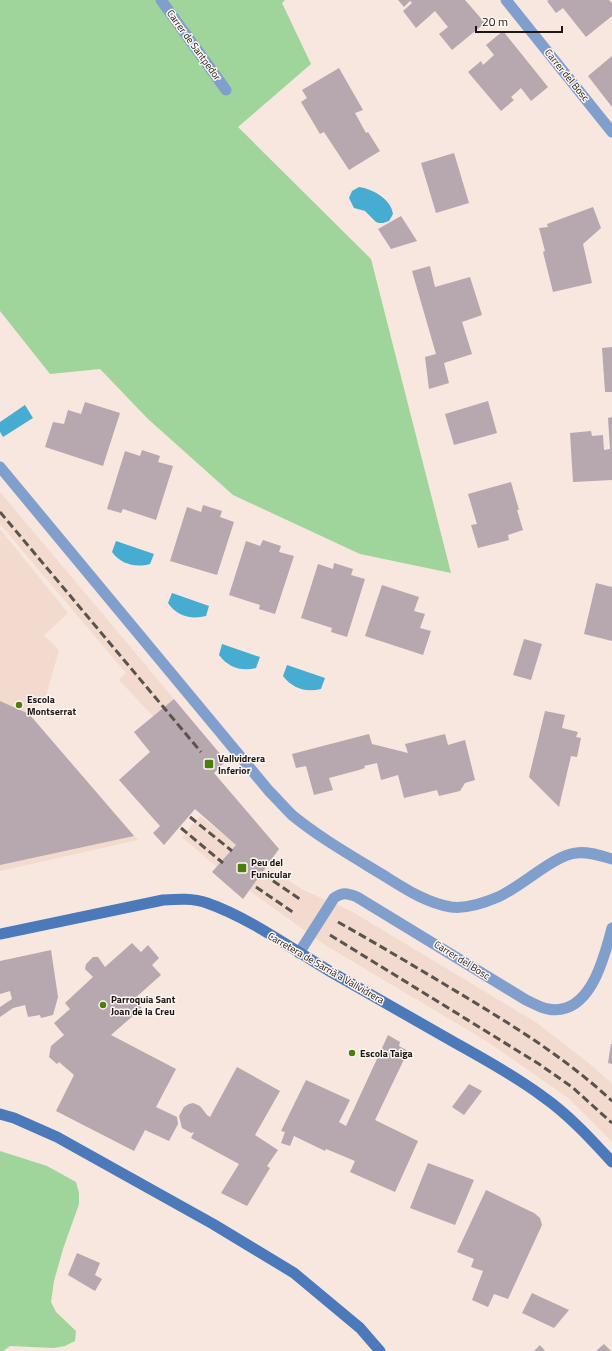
<svg xmlns="http://www.w3.org/2000/svg" width="612" height="1351" viewBox="0 0 612 1351" font-family="'Titillium Web',sans-serif">
  <rect width="100%" height="100%" fill="#f7e7df"/>
  <!-- built -->
  <g fill="#f2dace">
    <polygon points="0,492 174,699 154,717 119,680 126,673 0,524"/>
    <polygon points="0,529 68,613 44,635 59,650 46,696 29,714 138,840 0,871"/>
    <polygon points="200,816 250,855 303,890 351,911 537,1023 595,1068 612,1084 612,1142 568,1098 488,1042 325,945 222,871 182,837"/>
  </g>
  <!-- green -->
  <g fill="#9fd59a">
    <polygon points="0,0 285,0 282,3 311,64 238,127 371,259 451,573 360,554 233,495 148,419 100,369 50,374 0,311"/>
    <polygon points="0,1151 47,1166 76,1182 79,1193 79,1204 63,1249 54,1281 51,1302 56,1312 76,1331 75,1341 65,1346 54,1348 10,1346 3,1351 0,1351"/>
  </g>
  <!-- water -->
  <g fill="#47acd2">
    <path d="M359,187C373,189 391,199 393,214L389,221L383,223H379L376,222L365,211L354,208L349,198L352,191Z"/>
    <polygon points="25,405 33,418 3,437 0,432 0,422"/>
    <path d="M116,541L154,554L150,564C135,568 121,564 112,552Z"/>
    <path d="M172,593L209,606L206,616C191,620 177,616 168,603Z"/>
    <path d="M222,644L260,657L256,668C241,672 228,667 219,655Z"/>
    <path d="M287,665L325,678L321,689C306,693 292,688 283,676Z"/>
  </g>
  <!-- building -->
  <g fill="#b7a7ae">
    <polygon points="398,0 465,0 485,23 452,50 439,34 448,27 435,11 416,28 403,11 412,3 410,1 404,7"/>
    <polygon points="549,0 609,0 612,3 612,16 586,37 563,8 556,13 547,1"/>
    <polygon points="503,31 548,87 531,101 521,88 511,97 514,100 501,111 468,72 481,61 483,65 494,55 486,45"/>
    <polygon points="612,56 612,107 588,76"/>
    <polygon points="339,68 363,110 355,113 366,133 368,132 380,151 349,170 324,132 320,134 301,102 307,98 302,90"/>
    <polygon points="454,153 469,203 436,213 421,163"/>
    <polygon points="593,207 601,228 583,244 592,283 553,292 543,252 545,251 539,228 548,227 547,224"/>
    <polygon points="401,216 417,241 391,249 378,229"/>
    <polygon points="430,266 435,287 470,277 482,315 462,322 472,354 444,363 449,383 429,389 425,357 436,354 412,271"/>
    <polygon points="612,347 612,392 605,392 602,348"/>
    <polygon points="488,401 497,433 454,445 445,414"/>
    <polygon points="85,402 120,413 103,466 45,447 53,422 64,424 68,410 81,414"/>
    <polygon points="612,417 612,480 573,482 570,433 591,431 592,436 603,435 604,450 610,449 608,418"/>
    <polygon points="142,450 160,456 158,462 173,466 156,520 123,509 121,513 107,509 125,451 140,456"/>
    <polygon points="511,482 519,510 517,510 523,530 508,535 509,540 478,548 471,525 477,524 468,494"/>
    <polygon points="203,505 222,511 220,517 234,522 217,575 170,561 187,507 201,512"/>
    <polygon points="263,540 281,546 279,552 294,556 275,614 259,609 260,605 229,595 246,541 260,546"/>
    <polygon points="334,563 353,569 351,575 365,579 347,637 331,632 332,628 301,618 318,564 333,569"/>
    <polygon points="596,583 612,587 612,641 584,634"/>
    <polygon points="382,585 419,597 414,611 425,614 420,628 431,631 423,655 365,636"/>
    <polygon points="524,639 542,644 531,680 513,675"/>
    <polygon points="174,699 221,755 224,763 214,773 279,849 243,899 212,872 236,845 195,809 164,845 153,833 160,826 119,780 150,752 134,732"/>
    <polygon points="0,701 29,714 134,836 0,865"/>
    <polygon points="545,711 565,715 562,728 578,732 576,737 581,738 577,757 571,756 559,807 529,777"/>
    <polygon points="369,734 372,744 408,753 405,744 445,734 448,745 465,740 475,780 465,783 460,791 439,796 437,790 404,798 398,775 381,780 377,763 364,766 365,768 359,770 329,778 333,790 314,795 306,766 296,768 292,754"/>
    <polygon points="132,943 141,952 148,945 159,958 152,965 161,975 134,999 142,1008 111,1035 176,1069 156,1107 177,1117 178,1124 169,1141 145,1130 134,1151 56,1111 74,1075 59,1062 57,1064 49,1057 51,1046 64,1035 54,1023 70,1009 65,1003 93,977 85,969 86,964 93,957 98,957 105,967"/>
    <polygon points="51,950 58,997 53,1015 41,1018 40,1015 28,1017 25,1005 13,1008 0,1017 0,1007 12,999 10,991 0,994 0,961"/>
    <polygon points="388,1035 400,1042 399,1046 408,1051 375,1120 418,1141 395,1192 350,1172 355,1161 331,1151 326,1149 325,1151 294,1136 290,1146 281,1143 285,1132 281,1131 306,1080 350,1100 339,1122 346,1126"/>
    <polygon points="611,1044 612,1044 612,1064 608,1063"/>
    <polygon points="237,1067 280,1091 255,1135 278,1150 267,1166 270,1168 247,1206 221,1193 239,1164 191,1138 194,1132 191,1133 182,1128 179,1116 184,1107 189,1104 193,1103 200,1106 207,1115 210,1117"/>
    <polygon points="469,1084 482,1091 464,1115 452,1107"/>
    <polygon points="428,1163 474,1180 455,1225 410,1208"/>
    <polygon points="486,1190 534,1213 540,1218 542,1225 508,1299 494,1294 488,1307 472,1300 483,1271 471,1267 474,1259 457,1252"/>
    <polygon points="77,1253 100,1263 95,1275 102,1279 95,1291 68,1275"/>
    <polygon points="532,1293 569,1310 554,1328 522,1313"/>
    <polygon points="604,1344 611,1351 596,1351"/>
    <polygon points="540,1345 545,1351 534,1351"/>
  </g>
  <g fill="none" stroke-linecap="round" stroke-linejoin="round">
    <!-- service -->
    <path stroke="#809fcc" stroke-width="11" d="M0,467L269,791C277,799 284,807 292,815C320,838 352,856 383,875C404,888 426,903 451,907C466,909 484,903 498,897C521,887 554,855 576,853C588,851 601,856 612,859"/>
    <!-- minor -->
    <g stroke="#809fcc" stroke-width="11">
      <polyline points="161,0 226,90"/>
      <polyline points="506,0 612,132"/>
      <path d="M299,953L334,898C343,892 347,893 357,897L526,1000C533,1003 541,1008 548,1009C590,1017 604,958 612,928"/>
    </g>
    <!-- secondary -->
    <g stroke="#4b79ba" stroke-width="11">
      <path d="M0,934L163,900C178,899 193,898 207,903C250,918 292,949 331,972C371,995 412,1018 452,1041C482,1058 514,1075 542,1096C568,1114 591,1139 612,1162"/>
      <polyline points="0,1114 14,1118 57,1137 213,1224 294,1273 360,1328 380,1351"/>
    </g>
    <!-- rail -->
    <g stroke="#5a524d" stroke-width="3" stroke-dasharray="8 4" stroke-linecap="butt">
      <polyline points="0,512 201,752"/>
      <polyline points="190,817 232,851"/>
      <polyline points="181,828 223,863"/>
      <polyline points="263,874 301,900"/>
      <polyline points="256,887 294,913"/>
      <path d="M338,922C379,945 419,969 459,993C512,1025 566,1058 612,1101"/>
      <polyline points="330,935 539,1064 572,1087 612,1123"/>
    </g>
  </g>
  <!-- markers -->
  <g fill="#4c7e0e" stroke="#fdf6f3" stroke-width="1.5">
    <circle cx="19" cy="705" r="4"/>
    <rect x="204" y="759" width="10" height="10" rx="2"/>
    <rect x="237" y="863" width="10" height="10" rx="2"/>
    <circle cx="103" cy="1005" r="4"/>
    <circle cx="352" cy="1053" r="4"/>
  </g>
  <g text-anchor="middle" dominant-baseline="central" stroke-width="3" stroke-linejoin="round" paint-order="stroke">
    <!-- street labels -->
    <g font-size="10" fill="#1c1714" stroke="#fdf6f3">
      <text transform="translate(194 45) rotate(54)">Carrer de Santpedor</text>
      <text transform="translate(567 75) rotate(51)">Carrer del Bosc</text>
      <text transform="translate(462 960) rotate(32)">Carrer del Bosc</text>
      <text transform="translate(326 968) rotate(30)">Carretera de Sarrià a Vallvidrera</text>
    </g>
    <!-- poi labels -->
    <g font-size="10" font-weight="bold" fill="#1c1714" stroke="#fdf6f3" text-anchor="start">
      <text x="27" y="699">Escola<tspan x="27" dy="12">Montserrat</tspan></text>
      <text x="218" y="758">Vallvidrera<tspan x="218" dy="12">Inferior</tspan></text>
      <text x="251" y="862">Peu del<tspan x="251" dy="12">Funicular</tspan></text>
      <text x="111" y="999">Parroquia Sant<tspan x="111" dy="12">Joan de la Creu</tspan></text>
      <text x="360" y="1053">Escola Taiga</text>
    </g>
  </g>
  <!-- scale -->
  <path d="M476 26v6h86v-6" fill="none" stroke="#1c1714" stroke-width="2"/>
  <text x="482" y="26" font-size="12" fill="#1c1714" stroke="#fdf6f3" stroke-width="3" paint-order="stroke">20 m</text>
</svg>
